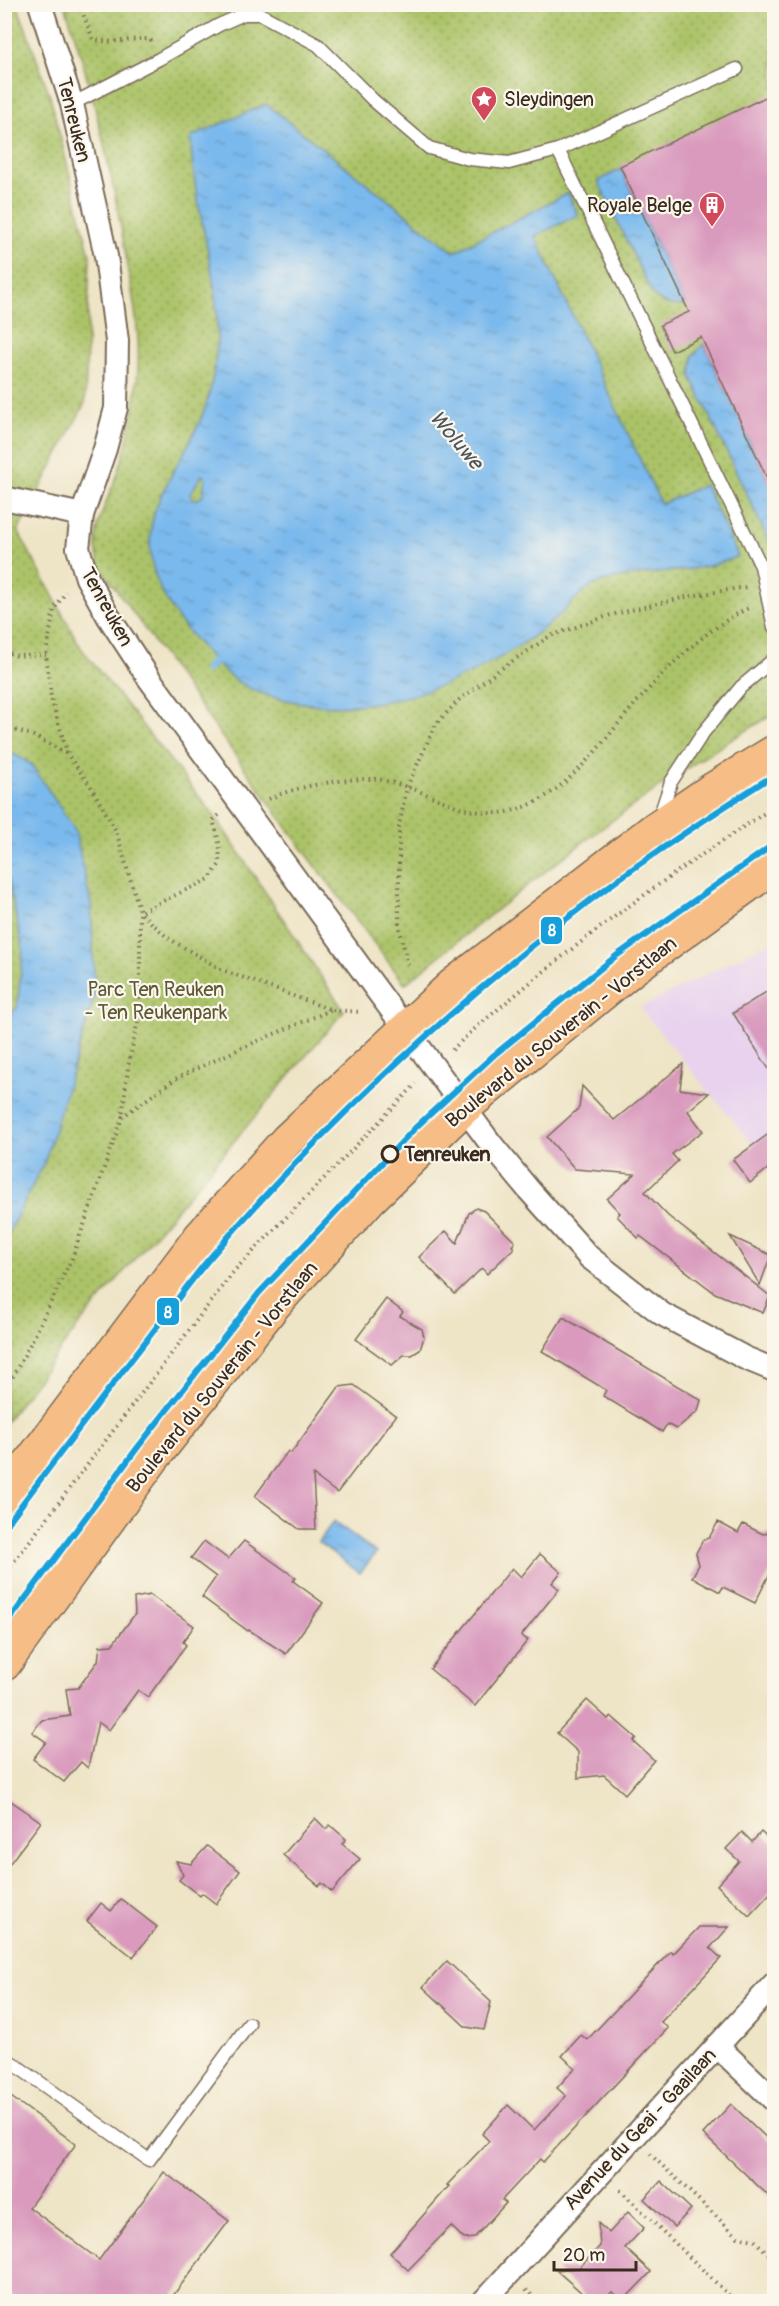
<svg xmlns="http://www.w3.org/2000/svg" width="779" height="2306" viewBox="0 0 779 2306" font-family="Pangolin,sans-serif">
  <defs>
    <pattern id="park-dots" width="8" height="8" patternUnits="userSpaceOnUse" patternTransform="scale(1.5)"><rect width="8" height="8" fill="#abc368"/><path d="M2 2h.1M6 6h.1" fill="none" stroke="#8c9f55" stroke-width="1.8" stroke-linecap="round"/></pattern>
    <pattern id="water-ripples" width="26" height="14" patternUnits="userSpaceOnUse" patternTransform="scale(1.5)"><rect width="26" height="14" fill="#7ab9ed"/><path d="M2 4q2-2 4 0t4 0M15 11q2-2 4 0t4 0" fill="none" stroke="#6597bf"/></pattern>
  </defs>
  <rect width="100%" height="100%" fill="#fbf7ec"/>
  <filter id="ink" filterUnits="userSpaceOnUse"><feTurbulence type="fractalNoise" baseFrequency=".0167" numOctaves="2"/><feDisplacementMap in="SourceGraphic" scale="12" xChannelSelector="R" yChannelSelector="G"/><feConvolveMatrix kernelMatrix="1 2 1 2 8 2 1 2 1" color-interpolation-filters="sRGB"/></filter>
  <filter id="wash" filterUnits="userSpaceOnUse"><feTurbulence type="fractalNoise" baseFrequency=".008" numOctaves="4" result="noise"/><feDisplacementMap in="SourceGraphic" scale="24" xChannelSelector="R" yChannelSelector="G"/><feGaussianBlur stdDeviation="1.35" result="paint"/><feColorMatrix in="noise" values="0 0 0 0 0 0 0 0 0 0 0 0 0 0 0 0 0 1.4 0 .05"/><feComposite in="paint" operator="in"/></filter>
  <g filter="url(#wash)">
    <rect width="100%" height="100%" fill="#eee4c6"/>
    <!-- built -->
    <polygon fill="#e8d2ee" points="774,940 774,1155 763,1157 640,1008"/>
    <!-- park -->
    <g fill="url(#park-dots)" stroke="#737643" stroke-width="1.5">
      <polygon points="17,4 50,96 90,255 85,403 18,531 81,648 216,818 344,1011 78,1326 5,1423 4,5"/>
      <path d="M65,5H774V714C642,790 523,888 405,984L296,840L100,567C88,528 106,508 118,472C129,437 137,402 138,365C140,329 132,292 126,257C112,171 92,87 65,5Z"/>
    </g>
    <!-- water -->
    <g fill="url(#water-ripples)" stroke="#5a7286" stroke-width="1.5" fill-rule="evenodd">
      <path d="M266,104L454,252L568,193L578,215L535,236L661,504L705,485L738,556C691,578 637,567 592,586C579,592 572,604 562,613C551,623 539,632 526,641C457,687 375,718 291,701C264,696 242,688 222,669C200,646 175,619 161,590C128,518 176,479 202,416C211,394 215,369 217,345C221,274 192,208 191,137ZM202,475L205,478L203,495L198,499H192L190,494Z"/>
      <path d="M621,169L678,289L685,304C671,308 661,304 652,294L598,181Z"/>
      <polygon points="704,344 770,484 774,483 774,552 691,376 693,356"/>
      <polygon points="5,749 31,764 75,830 91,904 95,994 45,1161 5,1240 5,1014 17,1009 23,950 8,880 5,876"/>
      <polygon points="334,1521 376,1553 360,1573 318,1542"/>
    </g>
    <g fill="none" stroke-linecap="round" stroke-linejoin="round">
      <!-- stream -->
      <polyline stroke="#7ab9ed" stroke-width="8" points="207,669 214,661 223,656"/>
    </g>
    <g id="blocks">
      <!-- building -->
      <g fill="#d99abd">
        <polygon points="774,93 774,493 701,337 672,351 660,325 689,312 620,166"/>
        <polygon points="774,987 774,1077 733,1013"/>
        <polygon points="683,1064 680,1089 709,1093 688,1111 703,1131 672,1154 678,1161 645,1192 668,1216 770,1296 763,1313 715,1293 640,1236 638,1238 617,1216 620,1213 607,1199 635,1174 575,1169 547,1137 579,1108 582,1086 614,1120"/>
        <polygon points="774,1130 774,1164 750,1183 733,1160"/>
        <polygon points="476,1208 484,1211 515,1242 512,1246 514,1248 487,1274 482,1268 455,1294 419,1257 446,1231 457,1243 469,1213"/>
        <polygon points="730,1236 771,1255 760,1285"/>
        <polygon points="386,1299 403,1312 400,1316 422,1329 424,1337 420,1350 412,1355 404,1355 392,1365 356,1339"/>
        <polygon points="563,1317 701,1400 698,1411 676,1429 667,1424 662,1432 603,1396 606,1390 542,1351"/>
        <polygon points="354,1385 396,1416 337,1493 313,1475 316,1529 299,1529 255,1496 288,1451 291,1453 339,1387"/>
        <polygon points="718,1522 738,1533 743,1524 763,1534 774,1532 774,1565 755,1603 723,1587 720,1592 692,1577 699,1565 696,1553 703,1540 709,1538"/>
        <polygon points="204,1541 228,1559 244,1541 296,1578 293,1581 323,1603 286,1654 249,1630 248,1631 202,1597 216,1577 191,1558"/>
        <polygon points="540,1554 561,1572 552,1583 559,1589 521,1636 528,1640 475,1706 430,1669 512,1568 521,1577"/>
        <polygon points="150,1595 194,1626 183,1642 186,1645 148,1697 138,1690 109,1730 98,1722 88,1768 81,1762 64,1782 33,1759 46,1742 32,1732 42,1720 70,1716 66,1689 78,1688 98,1661 100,1646 112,1645 135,1614 134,1598"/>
        <polygon points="587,1700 608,1719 611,1716 636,1738 633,1741 654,1760 625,1794 604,1775 578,1778 578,1752 557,1733"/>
        <polygon points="4,1796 41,1822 4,1871"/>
        <polygon points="315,1818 326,1829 330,1825 346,1839 342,1844 360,1859 332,1892 322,1883 319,1886 283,1855"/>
        <polygon points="742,1832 752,1842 761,1832 774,1844 774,1889 749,1916 717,1885 739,1861 726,1849"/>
        <polygon points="207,1846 240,1871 216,1904 202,1893 200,1896 179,1880 183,1875 176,1861 191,1864"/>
        <polygon points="121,1899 157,1927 133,1957 87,1921 101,1903 111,1911"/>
        <polygon points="699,1927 729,1927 710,1948 721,1958 661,2022 668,2028 543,2162 540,2159 502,2200 506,2203 474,2238 464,2239 451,2226 408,2270 390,2253 449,2186 447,2185 489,2141 482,2134 508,2105 534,2130 566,2096 557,2088 575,2068 562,2056 581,2035 587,2040 671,1951 673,1954"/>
        <polygon points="447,1961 491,2002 484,2030 466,2027 423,1987"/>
        <polygon points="4,2092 76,2144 29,2207 99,2260 164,2172 229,2221 169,2301 19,2301 4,2290"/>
        <polygon points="731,2104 774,2145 774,2201 703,2134"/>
        <polygon points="661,2181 691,2209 674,2227 644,2199"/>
        <polygon points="628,2212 644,2228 625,2248 651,2272 623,2301 612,2292 603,2301 591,2301 556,2270 579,2268 600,2246 598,2223 609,2233"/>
      </g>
    </g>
  </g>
  <g filter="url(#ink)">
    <use href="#blocks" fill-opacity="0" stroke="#7a6b59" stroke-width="1.5"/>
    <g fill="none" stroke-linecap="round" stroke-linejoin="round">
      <!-- lane casing -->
      <g stroke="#7a6b59" stroke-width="15">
        <g id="lane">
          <polyline points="72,104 159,59 219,25 244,14 260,14 318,45 373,100 429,148 469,159 509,163 558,150 737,69"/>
          <polyline points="558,150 761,566 774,627"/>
          <polyline points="659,818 671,782 703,733 741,687 774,659"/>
          <polyline points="4,2057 149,2160 249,2024"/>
        </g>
      </g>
      <!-- street casing -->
      <g stroke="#7a6b59" stroke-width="26">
        <g id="street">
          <polyline points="40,4 72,104 106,256 117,341 116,408 105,449 82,515 78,548 87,578 108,616 148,677 376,989 491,1144 528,1189 589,1257 662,1314 745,1358 774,1370"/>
          <polyline points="4,498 82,515"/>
          <polyline points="717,2046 774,2100"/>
          <polyline points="483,2302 774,1984"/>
        </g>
      </g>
      <!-- primary casing -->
      <g stroke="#7a6b59" stroke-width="36">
        <g id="primary">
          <polyline points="4,1497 200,1237 287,1140 453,985 656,828 710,791 774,752"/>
          <polyline points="4,1664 153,1458 273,1306 371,1198 465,1107 631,970 774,866"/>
        </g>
      </g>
      <!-- path -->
      <g stroke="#7a6b59" stroke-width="4" stroke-dasharray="1.5 4.5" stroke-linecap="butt">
        <path d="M79,4L93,39C115,45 128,38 150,39L152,42"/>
        <polyline points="4,651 17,656 46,655"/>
        <polyline points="4,727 32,735 67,754"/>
        <path d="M269,799C295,786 346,778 376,779C386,780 397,784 407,787C441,798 474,820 511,811C565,799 602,741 636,703C669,666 707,627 751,607"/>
        <polyline points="219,815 213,820 220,846 219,865 209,879 140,912 168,938 222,970 332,1010 361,1012"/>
        <polyline points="408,965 399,926 399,826 407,787 436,724 459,700 499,670 550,636 611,615 690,596 747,587"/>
        <path d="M452,1050C477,1025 505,1004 532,981C609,918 690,861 774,807"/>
        <polyline points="122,1117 175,1079 241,1048 331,1010"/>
        <polyline points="4,1393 35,1335 72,1258 122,1118 128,1067 140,1011 140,912 116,831 90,785 68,755 51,698 46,655 54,609 66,592"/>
        <polyline points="4,1575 234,1271 416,1084"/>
        <polyline points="650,2154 738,2237 754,2240 774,2259"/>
        <polyline points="620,2190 736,2302"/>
        <polyline points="526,2290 539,2302"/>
      </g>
      <!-- lane -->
      <use href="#lane" stroke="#fff" stroke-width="12"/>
      <!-- street -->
      <use href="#street" stroke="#fff" stroke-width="22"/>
      <!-- primary -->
      <use href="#primary" stroke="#f6be86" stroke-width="33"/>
      <!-- tram-1 casing -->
      <g stroke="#fbf7ec" stroke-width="10">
        <g id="tram-1">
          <path d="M4,1528C52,1464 100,1400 149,1337C169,1311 188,1284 209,1259C330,1117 470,989 620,878C670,842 722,808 774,775"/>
          <polyline points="4,1627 138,1447 259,1293 415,1128 494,1055 616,956 774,844"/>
        </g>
      </g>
      <!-- tram-1 -->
      <use href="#tram-1" stroke="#169fdb" stroke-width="6"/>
    </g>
  </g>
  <!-- icons -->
  <defs>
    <g id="sight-pin" transform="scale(1.35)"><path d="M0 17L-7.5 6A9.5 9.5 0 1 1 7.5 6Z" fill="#d1495b" stroke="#fbf7ec"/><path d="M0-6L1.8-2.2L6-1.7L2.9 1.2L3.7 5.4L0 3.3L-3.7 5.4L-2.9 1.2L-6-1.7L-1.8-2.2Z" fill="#fff"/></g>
    <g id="building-pin" transform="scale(1.35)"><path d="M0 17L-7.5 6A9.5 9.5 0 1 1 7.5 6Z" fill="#d1495b" stroke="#fbf7ec"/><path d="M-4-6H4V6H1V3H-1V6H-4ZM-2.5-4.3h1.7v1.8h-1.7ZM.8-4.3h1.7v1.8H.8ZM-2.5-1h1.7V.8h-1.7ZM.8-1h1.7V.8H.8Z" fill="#fff"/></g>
  </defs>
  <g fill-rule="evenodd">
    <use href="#sight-pin" x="484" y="99"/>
    <use href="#building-pin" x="712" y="205"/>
  </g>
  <!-- markers -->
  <circle fill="#fbf7ec" stroke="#3b2a1e" stroke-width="3" cx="390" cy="1154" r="8"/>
  <g text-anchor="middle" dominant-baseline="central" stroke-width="4.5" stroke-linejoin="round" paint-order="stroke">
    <!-- poi labels -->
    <g font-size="20" fill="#3b2a1e" stroke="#fbf7ec" text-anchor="start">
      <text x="504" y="99">Sleydingen</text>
      <text x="692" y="205" text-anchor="end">Royale Belge</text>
    </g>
    <!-- street labels -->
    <g font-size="20" fill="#3b2a1e" stroke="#fbf7ec">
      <text transform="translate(74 120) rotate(76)">Tenreuken</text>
      <text transform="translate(107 607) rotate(61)">Tenreuken</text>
      <text transform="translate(561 1032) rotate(-39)">Boulevard du Souverain - Vorstlaan</text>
      <text transform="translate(222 1377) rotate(-51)">Boulevard du Souverain - Vorstlaan</text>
      <text transform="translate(640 2129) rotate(-47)">Avenue du Geai - Gaailaan</text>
    </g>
    <!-- park labels -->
    <g font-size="20" fill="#5d5834" stroke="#fbf7ec">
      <text x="156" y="989">Parc Ten Reuken<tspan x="156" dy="23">- Ten Reukenpark</tspan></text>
    </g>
    <!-- stop labels -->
    <g font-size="20" font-weight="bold" fill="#3b2a1e" stroke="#fbf7ec" text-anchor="start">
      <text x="404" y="1154">Tenreuken</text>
    </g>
    <!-- water labels -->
    <g font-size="21" font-style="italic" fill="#4e555c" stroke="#fbf7ec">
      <text transform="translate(456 440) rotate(50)">Woluwe</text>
    </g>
  </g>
  <g stroke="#fbf7ec" stroke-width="2">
    <rect x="540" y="916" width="23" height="29" rx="6" fill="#169fdb"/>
    <rect x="156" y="1297" width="24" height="29" rx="6" fill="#169fdb"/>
  </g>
  <g font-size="16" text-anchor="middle" font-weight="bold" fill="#fff">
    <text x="552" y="936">8</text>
    <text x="168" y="1318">8</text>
  </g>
  <!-- margin -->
  <rect width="779" height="2306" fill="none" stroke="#fbf7ec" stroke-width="24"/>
  <!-- scale -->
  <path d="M554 2261v9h82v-9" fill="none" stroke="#3b2a1e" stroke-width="3"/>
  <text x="563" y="2261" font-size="18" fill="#3b2a1e" stroke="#fbf7ec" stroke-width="4.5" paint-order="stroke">20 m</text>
</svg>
